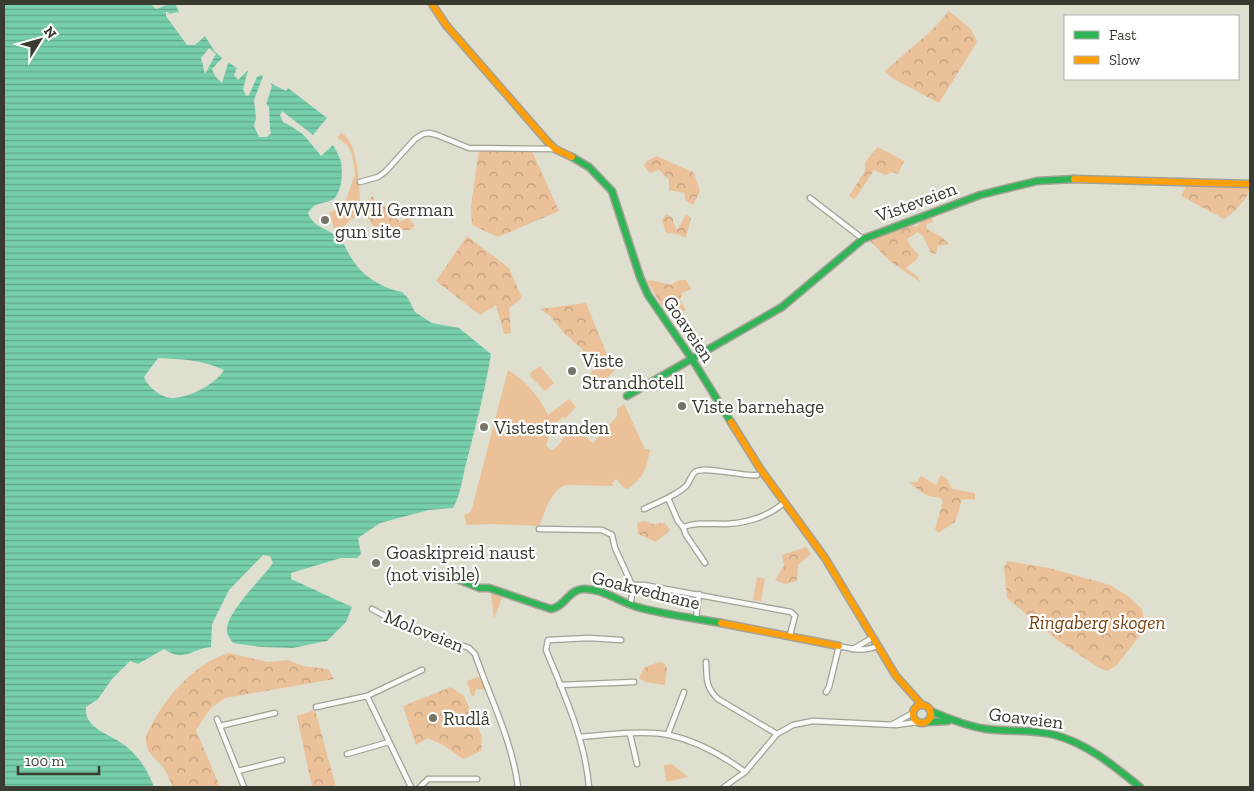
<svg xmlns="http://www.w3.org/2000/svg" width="1254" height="791" viewBox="0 0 1254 791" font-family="'Zilla Slab',serif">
  <defs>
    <pattern id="forest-crowns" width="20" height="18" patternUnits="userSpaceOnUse" patternTransform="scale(1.25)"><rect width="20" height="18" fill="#ebc199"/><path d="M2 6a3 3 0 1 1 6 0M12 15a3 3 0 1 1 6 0" fill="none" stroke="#bf9e7d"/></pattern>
    <pattern id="water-rules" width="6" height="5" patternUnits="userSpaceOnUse" patternTransform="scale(1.25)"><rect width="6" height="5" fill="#76ceaa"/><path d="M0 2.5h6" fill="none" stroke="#62a88b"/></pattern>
  </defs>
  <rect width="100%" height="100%" fill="#dedfce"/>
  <!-- green -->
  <g fill="#ebc199">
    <path d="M342,133C361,145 358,194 362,214L351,219L344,226L347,232L345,235L340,228H334L329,212L340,208L346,200L355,174L352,154L347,145L337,137Z"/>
    <polygon points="606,359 615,370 595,390 584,379"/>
    <polygon points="540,366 554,383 545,391 530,376 531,372"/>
    <path d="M508,370C526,381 538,395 548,415L569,399L576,407L565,419L563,417L557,422H553L546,446L551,450L557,447L567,432L586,437L593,443L617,416V409L624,404L645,449H650C646,471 645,475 628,489L624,488L616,479L612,483L614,486L566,485C550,490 545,513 539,526L493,524L467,525L464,515L471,512Z"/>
    <polygon points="757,577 765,579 761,601 753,600"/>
    <polygon points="494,592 503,595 494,619 491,595"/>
    <polygon points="659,662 664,663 665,685 645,682 639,678 644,668"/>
    <polygon points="481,676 486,690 476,689 474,696 471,695 467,681"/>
    <polygon points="672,764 688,777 666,782 664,765"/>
  </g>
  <!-- forest -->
  <g fill="url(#forest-crowns)">
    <polygon points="949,11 971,29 977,42 939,103 892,78 885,71 932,30"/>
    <polygon points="878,147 904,161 898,174 892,172 885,175 874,170 857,196 854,199 849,196 865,171 865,162"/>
    <polygon points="479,149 531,149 559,211 498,237 472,225 471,207"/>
    <polygon points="657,156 694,173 700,191 693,205 686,201 684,193 669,190 669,180 659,170 650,173 644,166 647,161"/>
    <path d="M1186,186L1250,188C1250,196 1232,215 1224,219L1181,196Z"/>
    <path d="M373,196C376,205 379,207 388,206L389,214L400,221L409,218L415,226L410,230H401L380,233C369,225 360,205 373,196Z"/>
    <polygon points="666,214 673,218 673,222 677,230 686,214 691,218 686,238 678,234 666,233 662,220"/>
    <polygon points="932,217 933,222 926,224 927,229 942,237 949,244 938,246 936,254 931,253 923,236 918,232 907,239 911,247 919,255 916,260 906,268 918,277 920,282 890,261 870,241 912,225 916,227 923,220"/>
    <polygon points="467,236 509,268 522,298 509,308 511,333 504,334 496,305 480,315 436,281"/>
    <polygon points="650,280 671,285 679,280 686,280 691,289 682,293 680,300 686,310 678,313 670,307 662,306 647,281"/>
    <polygon points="586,303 607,355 592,364 581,348 564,333 550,316 540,309"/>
    <path d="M941,475L947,479L952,489L975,493V500L966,499L962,500L955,522L938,533L935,529L943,502C940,496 939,498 933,497C925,496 915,487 908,482H917L921,476L936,485Z"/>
    <polygon points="644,521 653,524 665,523 670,530 656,542 638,534 637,523"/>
    <polygon points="806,547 811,554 798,565 797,581 785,584 775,580 784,566 782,555"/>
    <polygon points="1007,561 1049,568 1110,585 1128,596 1142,609 1145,629 1116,666 1107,671 1099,668 1056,639 1007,598 1004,568"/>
    <path d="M229,653L268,662L288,660L303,666L328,669L334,679L225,698L210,709L196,730L220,787H173C170,781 167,773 163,767C155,758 145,752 146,738C146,734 150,728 152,724C168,694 196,663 229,653Z"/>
    <polygon points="659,662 664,663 667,668 665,685 661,684 662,681 658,670 647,671 644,668"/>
    <polygon points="451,687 464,696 482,737 481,751 463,759 443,745 428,738 416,745 403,706"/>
    <polygon points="315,710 336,787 312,787 297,716"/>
  </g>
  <!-- water -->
  <path fill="url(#water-rules)" fill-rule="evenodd" d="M4,4H151L156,9L169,4H175L179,12L169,14L168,12H166V16L187,45H195L205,36L215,52L226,61L237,68L234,75L238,80L248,70L243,89L246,96L249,95L257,77L261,75L263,76L254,100L256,118L254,126L259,137H267L270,134L269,107L263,100L270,83L286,91L288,88L327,118L313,135L282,111L280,115L283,122L300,131L319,152L332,144C336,150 339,155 341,162C343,172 342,195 332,200C321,205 316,201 308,213C313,228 330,229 340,239C346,246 347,252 352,259C363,277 382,288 402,292L408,298L415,312L432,323L459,328L491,354C485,390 476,425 467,460C462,477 462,492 453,508L429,510L380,523L358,538L361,554L357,558H341L291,573V579L352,607L346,622L327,641L321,642L293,648L262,647L233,643C231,640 228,636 227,632C225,613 262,579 273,563L270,556L263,555L229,590L212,624L211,647C190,649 185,663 164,649L138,664L130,661L112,679L98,699L86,707C83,730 115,735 128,748C140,758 149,773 154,787H4ZM158,358C181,359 203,360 224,370C216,384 190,397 174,398C162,399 148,387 144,377Z"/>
  <!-- pier -->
  <g fill="#dedfce">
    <polygon points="209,48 216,54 205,74 201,58"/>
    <polygon points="222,58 229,60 222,83 215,76 212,69"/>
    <polygon points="269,81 272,86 266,105 271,134 263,136 263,135 267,133 266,108 261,99"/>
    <polygon points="284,114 314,137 312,137 303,131 319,149 329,141 333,142 333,145 321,156 304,135 282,120 283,116 285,120 298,127 283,116"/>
  </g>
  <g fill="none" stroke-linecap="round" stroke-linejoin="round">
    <!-- street casing -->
    <g stroke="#a1a295" stroke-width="7">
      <g id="street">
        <polyline points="360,182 378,177 385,172 415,139 423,134 429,133 437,135 469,148 554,149"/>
        <polyline points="810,198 863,239"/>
        <path d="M668,498C674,494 682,491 687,485C690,481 691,475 695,472C704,465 743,477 757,475"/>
        <path d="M644,509L668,498L678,521L683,527C697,522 711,524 726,524C747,523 769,516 785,502"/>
        <polyline points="683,527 686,535 705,563"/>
        <polyline points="539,529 602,530 612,535 615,548 632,585 633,591 630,605"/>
        <polyline points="632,585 644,585 791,612 795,616 790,635"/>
        <path d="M372,609L394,621L469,648L475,654C490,698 512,740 518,787"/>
        <polyline points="696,618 699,594"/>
        <polyline points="853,649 872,638"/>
        <path d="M706,662C707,678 705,687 718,699L777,734"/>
        <polyline points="560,685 634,682"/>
        <path d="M826,692L829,687L839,646C852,649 864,652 877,646"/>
        <polyline points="367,696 411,787"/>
        <polyline points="316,707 367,696 422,670"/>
        <polyline points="217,719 244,787"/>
        <polyline points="893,724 913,713"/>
        <polyline points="220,726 275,713"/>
        <polyline points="630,734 637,764"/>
        <polyline points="668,734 684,692"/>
        <path d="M580,737C604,735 645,730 669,735C697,741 722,755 745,772"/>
        <polyline points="347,754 389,742"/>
        <polyline points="238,771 282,760"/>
        <polyline points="420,787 428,779 477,779"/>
        <path d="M589,787C585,739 564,694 546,650L548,640L589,638L621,640"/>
        <polyline points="724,787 745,772 777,734 793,725 813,721 896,725 918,722"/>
      </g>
    </g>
    <!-- fast casing -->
    <g stroke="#a1a295" stroke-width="9">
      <g id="fast">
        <polyline points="572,157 589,167 612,191 640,277 648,295 692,359 731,422"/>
        <polyline points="627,396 782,307 863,239 980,195 1037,181 1074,179"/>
        <path d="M457,579L480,588H489L551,609C565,607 568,590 583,589C603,588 622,604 641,608C667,615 695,618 721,623"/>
        <path d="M931,711C949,719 967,726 986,729C1008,732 1033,729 1055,735C1088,744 1114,766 1140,787"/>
        <polyline points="927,722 948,721"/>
      </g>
    </g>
    <!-- slow casing -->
    <g stroke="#a1a295" stroke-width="9">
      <g id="slow">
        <polyline points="432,4 446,25 547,141 555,149 572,157"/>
        <polyline points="1074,179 1250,184"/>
        <polyline points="731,422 761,470 825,558 896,676 922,705"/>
        <polyline points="721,623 839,646"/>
        <circle cx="922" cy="714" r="9"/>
      </g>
    </g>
    <!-- street -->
    <use href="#street" stroke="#fafaf8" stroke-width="4.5"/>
    <!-- fast -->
    <use href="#fast" stroke="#30b455" stroke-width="6"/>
    <!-- slow -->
    <use href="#slow" stroke="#ff9f0a" stroke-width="6"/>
  </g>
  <!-- markers -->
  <g fill="#737466" stroke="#fff" stroke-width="2">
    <circle cx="325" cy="220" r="5"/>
    <circle cx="572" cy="371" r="5"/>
    <circle cx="682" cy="406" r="5"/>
    <circle cx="484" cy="427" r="5"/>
    <circle cx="376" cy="563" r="5"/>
    <circle cx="433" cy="718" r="5"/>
  </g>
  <g text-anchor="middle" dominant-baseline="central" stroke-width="4.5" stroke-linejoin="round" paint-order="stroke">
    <!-- street labels -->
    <g font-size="19" fill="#393b2e" stroke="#fff">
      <text transform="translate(916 202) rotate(-20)">Visteveien</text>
      <text transform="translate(689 329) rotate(56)">Goaveien</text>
      <text transform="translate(646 590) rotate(14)">Goakvednane</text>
      <text transform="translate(424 631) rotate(22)">Moloveien</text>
      <text transform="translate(1026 718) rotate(7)">Goaveien</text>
    </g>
    <!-- poi labels -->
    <g font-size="19" fill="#393b2e" stroke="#fff" text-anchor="start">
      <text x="335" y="209">WWII German<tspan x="335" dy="22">gun site</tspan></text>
      <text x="582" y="360">Viste<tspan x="582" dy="22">Strandhotell</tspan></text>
      <text x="692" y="406">Viste barnehage</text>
      <text x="494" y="427">Vistestranden</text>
      <text x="386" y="552">Goaskipreid naust<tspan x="386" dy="22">(not visible)</tspan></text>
      <text x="443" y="718">Rudlå</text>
    </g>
    <!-- park labels -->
    <g font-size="19" font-style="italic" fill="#774210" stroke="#fff">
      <text x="1097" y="622">Ringaberg skogen</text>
    </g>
  </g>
  <!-- border -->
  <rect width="1254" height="791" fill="none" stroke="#393b2e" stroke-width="10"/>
  <!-- legend -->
  <rect x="1064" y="15" width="175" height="65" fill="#ffffff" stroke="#b0b1ab"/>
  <rect x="1074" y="31" width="25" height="8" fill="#30b455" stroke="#b0b1ab"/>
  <text x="1109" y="40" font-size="15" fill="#393b2e">Fast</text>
  <rect x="1074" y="56" width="25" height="8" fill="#ff9f0a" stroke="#b0b1ab"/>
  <text x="1109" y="65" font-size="15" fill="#393b2e">Slow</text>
  <!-- north arrow -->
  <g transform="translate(40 40) rotate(53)" stroke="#ffffff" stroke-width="4" paint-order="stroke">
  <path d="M0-4L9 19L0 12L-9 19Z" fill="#393b2e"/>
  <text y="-8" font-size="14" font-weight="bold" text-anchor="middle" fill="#393b2e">N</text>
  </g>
  <!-- scale -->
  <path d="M18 766v8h81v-8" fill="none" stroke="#393b2e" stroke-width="2.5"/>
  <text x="25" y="766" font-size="15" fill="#393b2e" stroke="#ffffff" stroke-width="4" paint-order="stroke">100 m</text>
</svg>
